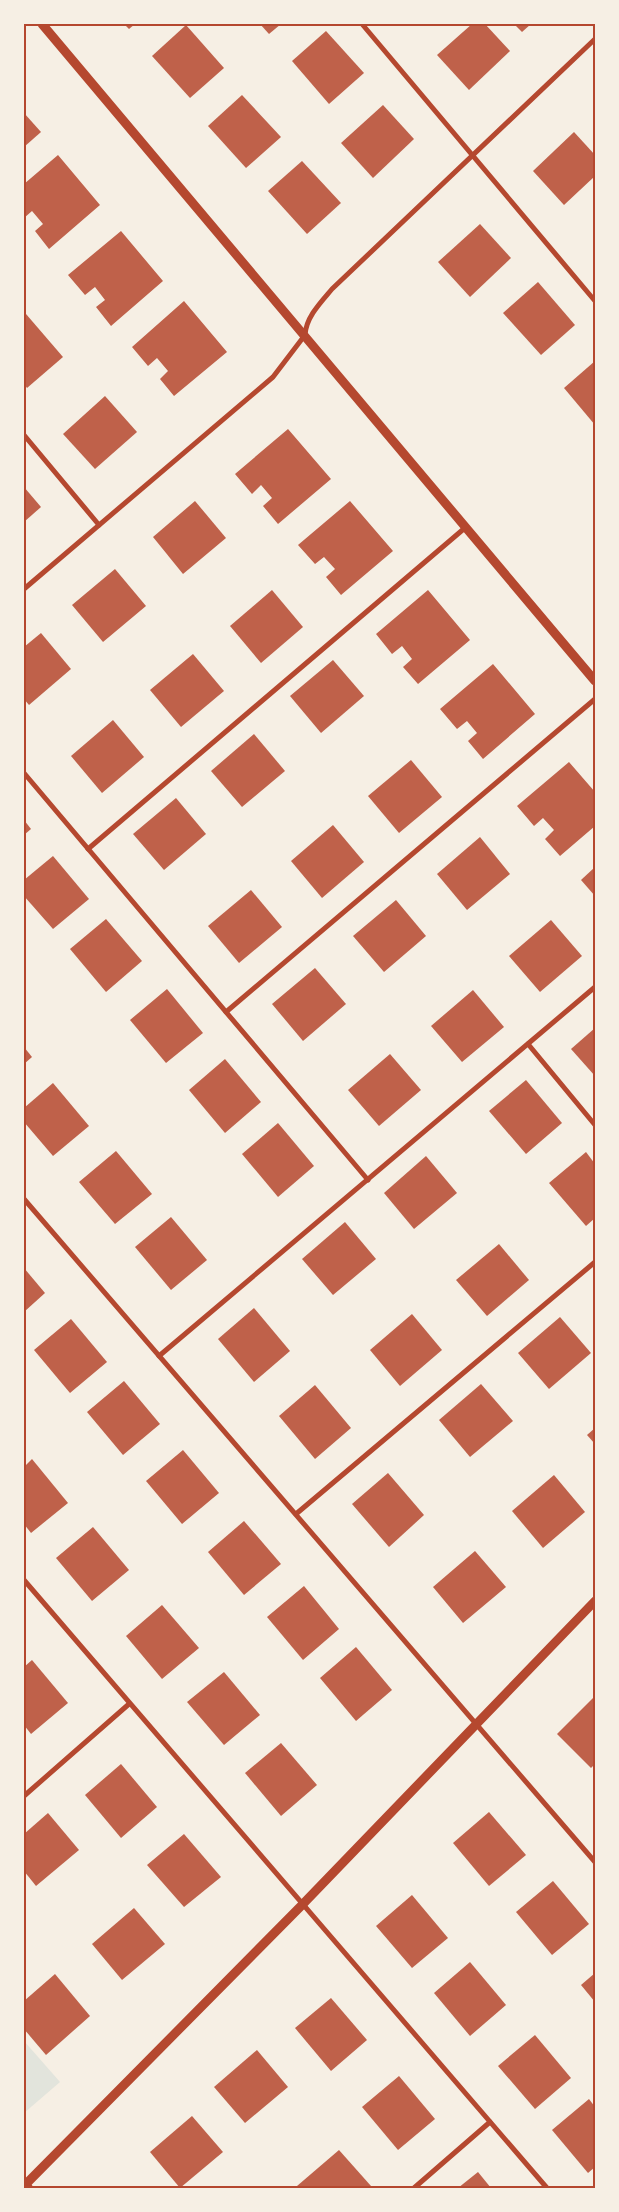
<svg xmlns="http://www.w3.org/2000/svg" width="619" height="2212" viewBox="0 0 619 2212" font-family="'Titillium Web',sans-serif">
  <rect width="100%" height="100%" fill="#f6efe4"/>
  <!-- green -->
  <polygon fill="#e2e4dc" points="24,2041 60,2082 24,2113"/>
  <!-- building -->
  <g fill="#bf614a">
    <polygon points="124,24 135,24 129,29"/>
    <polygon points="260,24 281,24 269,34"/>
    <polygon points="472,24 485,24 510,51 469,90 437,55"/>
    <polygon points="514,24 531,24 522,32"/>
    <polygon points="186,25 224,68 190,98 152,56"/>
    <polygon points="326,31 364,73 329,104 292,61"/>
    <polygon points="242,95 281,137 246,168 208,126"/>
    <polygon points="383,105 414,139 373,178 341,143"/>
    <polygon points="24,113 41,132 24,147"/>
    <polygon points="574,132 595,155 595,176 564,205 533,171"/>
    <polygon points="58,155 100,205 49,249 35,231 43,224 32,211 24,218 24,184"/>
    <polygon points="302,161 341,203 307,234 268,191"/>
    <polygon points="480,224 511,258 470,297 438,262"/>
    <polygon points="121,231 163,281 111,326 96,307 105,300 95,287 85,295 68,275"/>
    <polygon points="538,282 575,325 541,355 503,313"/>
    <polygon points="184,301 227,352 174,396 160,379 168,371 157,358 148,366 132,347"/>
    <polygon points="26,314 63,357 27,388 24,384 24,316"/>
    <polygon points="595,361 595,425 564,388"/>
    <polygon points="105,396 137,432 95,469 63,434"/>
    <polygon points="288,429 331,479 278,524 263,506 272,498 261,485 252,494 235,474"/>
    <polygon points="24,487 41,507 24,522"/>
    <polygon points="195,501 226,538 183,574 153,537"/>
    <polygon points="350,501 393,551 341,595 326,577 335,569 324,557 315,564 298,545"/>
    <polygon points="115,569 146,606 103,642 72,605"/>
    <polygon points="272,590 303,627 261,663 230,626"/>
    <polygon points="428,590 470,640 418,684 403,667 412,659 402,646 392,654 376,634"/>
    <polygon points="41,633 71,669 29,705 24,699 24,647"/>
    <polygon points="193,654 224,691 181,727 150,690"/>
    <polygon points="333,660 364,696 321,733 290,696"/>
    <polygon points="493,664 535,714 483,759 468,741 477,733 467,721 457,729 440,709"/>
    <polygon points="113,720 144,757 102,793 71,756"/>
    <polygon points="254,734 285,771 242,807 211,771"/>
    <polygon points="411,760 442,797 399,833 368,796"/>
    <polygon points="569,762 595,792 595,826 560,856 545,839 554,830 543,818 534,826 517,806"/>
    <polygon points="176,798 206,834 164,870 133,834"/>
    <polygon points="24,820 31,829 24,835"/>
    <polygon points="333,825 364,862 322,898 291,861"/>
    <polygon points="480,837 510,874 467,910 437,874"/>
    <polygon points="53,856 89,899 53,929 24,896 24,880"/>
    <polygon points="595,867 595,896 581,880"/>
    <polygon points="251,890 282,927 239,963 208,926"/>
    <polygon points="396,900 426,936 384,972 353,936"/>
    <polygon points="106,919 142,961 106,992 70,949"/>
    <polygon points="551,920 582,956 540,992 509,956"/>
    <polygon points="315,968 346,1004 303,1041 272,1004"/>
    <polygon points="167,989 203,1033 166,1063 130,1020"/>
    <polygon points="473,990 504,1027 462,1062 431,1026"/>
    <polygon points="595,1028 595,1076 571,1049"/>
    <polygon points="24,1047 32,1057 24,1064"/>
    <polygon points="390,1054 421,1090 379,1126 348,1090"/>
    <polygon points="225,1059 261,1102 225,1133 189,1090"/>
    <polygon points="526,1080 562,1123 526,1154 489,1111"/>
    <polygon points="53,1083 89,1126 53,1156 24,1122 24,1108"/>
    <polygon points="278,1123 314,1166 278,1197 242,1154"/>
    <polygon points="116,1151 152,1194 115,1224 79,1182"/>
    <polygon points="586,1152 595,1164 595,1218 586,1226 549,1183"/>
    <polygon points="426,1156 457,1193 414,1229 384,1193"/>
    <polygon points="171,1217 207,1260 171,1290 135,1247"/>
    <polygon points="345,1222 376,1259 333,1295 302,1259"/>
    <polygon points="499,1244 529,1280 487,1316 456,1280"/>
    <polygon points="24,1268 45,1293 24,1312"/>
    <polygon points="254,1308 290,1351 254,1382 218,1339"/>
    <polygon points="412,1314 442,1350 400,1386 370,1350"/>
    <polygon points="560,1317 591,1353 549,1389 518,1353"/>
    <polygon points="71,1319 107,1362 70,1393 34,1350"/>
    <polygon points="124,1381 160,1424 123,1455 87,1412"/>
    <polygon points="481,1384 513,1421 470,1457 439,1420"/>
    <polygon points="315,1385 351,1428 315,1459 279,1416"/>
    <polygon points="595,1428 595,1444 587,1435"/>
    <polygon points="183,1450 219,1493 182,1524 146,1481"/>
    <polygon points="32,1459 68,1503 31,1533 24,1524 24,1467"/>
    <polygon points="388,1473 424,1515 389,1547 352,1504"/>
    <polygon points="554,1475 585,1512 543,1548 512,1511"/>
    <polygon points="244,1521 281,1564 244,1595 208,1552"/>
    <polygon points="93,1527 129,1570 92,1601 56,1558"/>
    <polygon points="475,1551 506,1587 463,1623 433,1587"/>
    <polygon points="304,1586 339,1629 303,1660 267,1617"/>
    <polygon points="162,1605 199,1648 162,1679 126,1636"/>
    <polygon points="356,1647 392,1690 356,1721 320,1678"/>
    <polygon points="32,1660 68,1703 31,1734 24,1725 24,1667"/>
    <polygon points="224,1672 260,1715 224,1745 187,1702"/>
    <polygon points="595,1696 595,1764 591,1768 557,1734"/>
    <polygon points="281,1743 317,1785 281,1816 245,1773"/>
    <polygon points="121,1764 157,1807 121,1838 85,1795"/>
    <polygon points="489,1812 526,1855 489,1886 453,1843"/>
    <polygon points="48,1813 79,1850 36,1886 24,1871 24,1834"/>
    <polygon points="184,1834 221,1877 184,1907 147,1865"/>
    <polygon points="553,1881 589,1924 552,1955 516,1912"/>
    <polygon points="412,1895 448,1938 412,1968 376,1926"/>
    <polygon points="134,1908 165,1944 122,1980 92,1944"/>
    <polygon points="470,1962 506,2005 470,2036 434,1993"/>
    <polygon points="595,1973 595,2002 581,1985"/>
    <polygon points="55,1974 90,2016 46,2055 24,2029 24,2001"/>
    <polygon points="331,1998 367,2040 331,2071 295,2028"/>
    <polygon points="535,2035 571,2078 535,2109 498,2066"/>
    <polygon points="257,2050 288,2087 245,2123 214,2087"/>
    <polygon points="399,2076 435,2119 398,2150 362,2107"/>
    <polygon points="589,2099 595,2107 595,2167 588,2173 552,2130"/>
    <polygon points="192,2116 223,2152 180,2188 150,2152"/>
    <polygon points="339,2150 371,2186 368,2188 299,2188 297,2186"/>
    <polygon points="478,2172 491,2188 458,2188"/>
  </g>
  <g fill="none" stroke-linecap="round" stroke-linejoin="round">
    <!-- minor -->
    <g stroke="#b5482f" stroke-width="5">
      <polyline points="362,24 595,301"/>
      <polyline points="24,435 99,525"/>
      <path d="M24,589L273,377L305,335C306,317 321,302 332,289L595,39"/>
      <polyline points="24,773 368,1180"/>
      <polyline points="88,849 466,527"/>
      <polyline points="226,1012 595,699"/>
      <polyline points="528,1044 595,1125"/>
      <polyline points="24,1199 595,1862"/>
      <polyline points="159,1356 595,987"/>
      <polyline points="296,1514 595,1262"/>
      <polyline points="24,1580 547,2188"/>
      <polyline points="24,1796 129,1704"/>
      <polyline points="24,2179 31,2188"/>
      <polyline points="414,2188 490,2122"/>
    </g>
    <!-- tertiary -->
    <g stroke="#b5482f" stroke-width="9">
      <polyline points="42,24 595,681"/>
      <polyline points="24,2186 302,1905 595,1601"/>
    </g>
  </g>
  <!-- border -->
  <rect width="619" height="2212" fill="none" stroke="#f6efe4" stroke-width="50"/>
  <rect x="25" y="25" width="569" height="2162" fill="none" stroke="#b5482f" stroke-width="2"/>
</svg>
